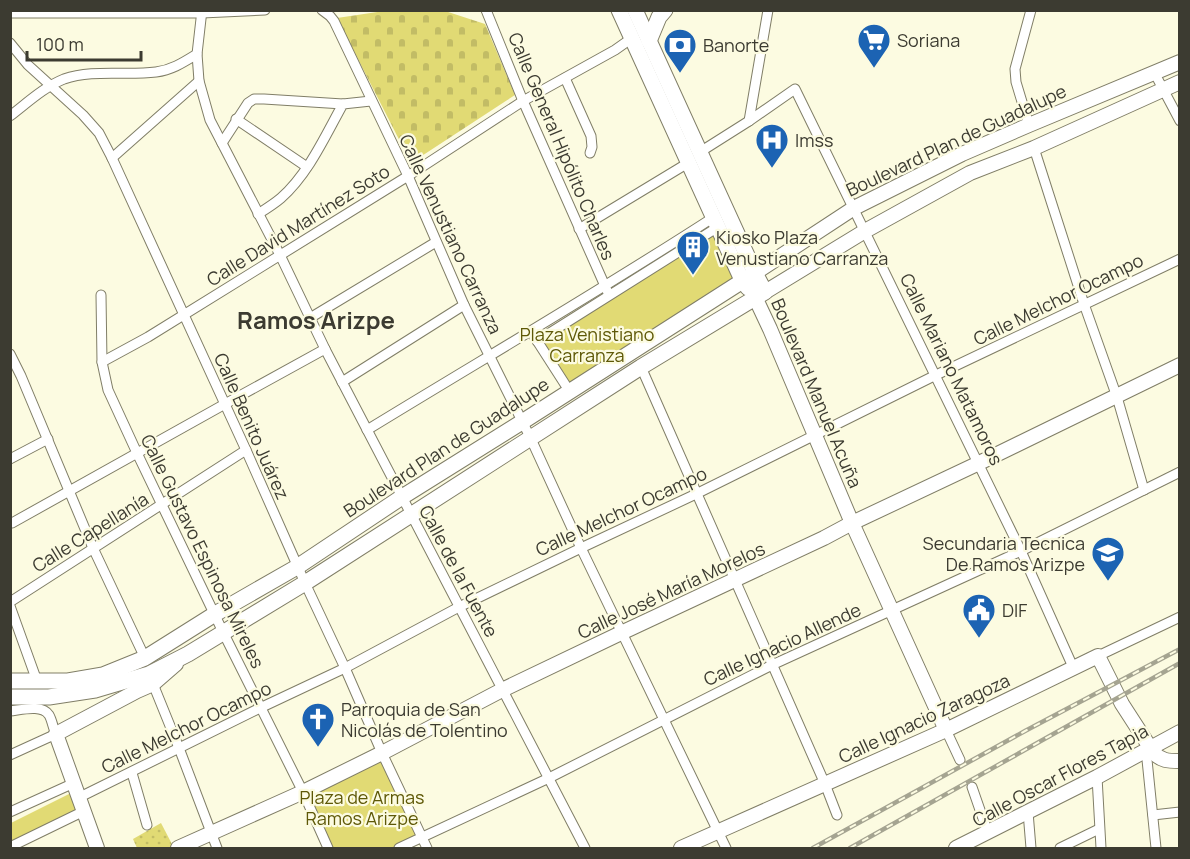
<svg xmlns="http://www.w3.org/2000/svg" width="1190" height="859" viewBox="0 0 1190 859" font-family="Manrope,sans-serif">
  <defs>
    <pattern id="grass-dots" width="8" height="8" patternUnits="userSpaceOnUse" patternTransform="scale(1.5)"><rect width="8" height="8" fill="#e1da74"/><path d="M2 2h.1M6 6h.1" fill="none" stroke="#c2bc65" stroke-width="1.8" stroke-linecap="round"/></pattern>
    <pattern id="cemetery-stones" width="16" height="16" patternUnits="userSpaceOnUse" patternTransform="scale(1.5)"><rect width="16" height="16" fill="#e1da74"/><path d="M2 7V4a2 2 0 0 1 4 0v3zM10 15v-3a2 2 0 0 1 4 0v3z" fill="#c2bc65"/></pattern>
  </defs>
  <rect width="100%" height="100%" fill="#fcfbe1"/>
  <!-- grass -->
  <polygon fill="url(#grass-dots)" points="161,823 174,848 137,848 133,839"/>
  <!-- cemetery -->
  <polygon fill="url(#cemetery-stones)" points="442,10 485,24 515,95 411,163 337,18 384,11"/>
  <!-- park -->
  <g fill="#e1da74">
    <polygon points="715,234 737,281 571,385 542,340"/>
    <polygon points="382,754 421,837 397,848 328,848 304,792"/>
    <polygon points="73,792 77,812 11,844 11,823"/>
  </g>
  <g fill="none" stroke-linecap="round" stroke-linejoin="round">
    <!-- street casing -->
    <g stroke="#807e67" stroke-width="11">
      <g id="street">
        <polyline points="202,10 197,54 199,81 210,120 280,255 325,349 585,848"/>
        <polyline points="322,10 330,16 334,21 408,176 464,305 531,439 581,548 726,848"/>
        <polyline points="486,10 523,101 609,295"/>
        <polyline points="10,13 202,13 265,10"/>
        <polyline points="10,43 28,65 83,115 99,133 112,158 246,450 305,583 345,668 382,753 427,848"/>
        <polyline points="1154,72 1180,121"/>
        <polyline points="565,78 591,136 592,147 590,153"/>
        <path d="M10,116C27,103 44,87 64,79C93,69 126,76 156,72C172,70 184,62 197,54"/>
        <polyline points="236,119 307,167"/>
        <polyline points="749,121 768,10"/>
        <polyline points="1029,125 1016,82 1015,69 1031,10"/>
        <polyline points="222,143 248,103 254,99 264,99 343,104"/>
        <polyline points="1034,148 1084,304 1117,397 1144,490"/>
        <polyline points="700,152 749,121 795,89 1021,551 1073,667"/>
        <polyline points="112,158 199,81"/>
        <path d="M258,214C266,209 274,204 281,198C309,173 325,136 343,104L371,101"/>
        <polyline points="579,229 688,163"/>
        <polyline points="101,295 102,362 108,390 137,453 223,632 303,792 328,848"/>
        <polyline points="310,318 436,242"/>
        <polyline points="534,336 570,392"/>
        <polyline points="537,341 718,227"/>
        <polyline points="10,354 21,376 93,548 145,658"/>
        <polyline points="102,362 148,337 408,176 523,101 615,50 632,38"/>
        <polyline points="641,367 825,784 837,815"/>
        <polyline points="342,382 464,305"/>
        <path d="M367,430C483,359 600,291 714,217"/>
        <polyline points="10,459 48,439"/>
        <polyline points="12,523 225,404 325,349"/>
        <polyline points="10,602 246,450"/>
        <polyline points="10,606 37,681"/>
        <polyline points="1098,656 1180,617"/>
        <polyline points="151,679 179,748 217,848"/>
        <path d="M10,711C21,710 42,704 49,715C52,720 53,728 56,734L10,755"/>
        <polyline points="946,730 960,760"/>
        <polyline points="1146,750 1156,848"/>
        <polyline points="132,773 147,825"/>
        <polyline points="1097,777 1101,848"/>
        <polyline points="972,787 988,833"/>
        <polyline points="80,797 260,708 345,668 459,607 581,548 696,494 934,376 1180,259"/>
        <polyline points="10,812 74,783"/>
        <polyline points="1028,812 1031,848"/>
        <polyline points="1153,815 1180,812"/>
        <polyline points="10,847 84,811"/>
        <polyline points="399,848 549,778 772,665 1021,551 1180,472"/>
        <polyline points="1060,848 1099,829"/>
      </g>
    </g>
    <!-- secondary casing -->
    <g stroke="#807e67" stroke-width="16">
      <g id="secondary">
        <polyline points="755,273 854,208 962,154 1029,125 1180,62"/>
        <polyline points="765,292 865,231 970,173 1034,148 1180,82"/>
        <polyline points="755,297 770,329 852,523 946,730"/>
        <polyline points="97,848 56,734 137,691 153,684 176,664"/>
        <polyline points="178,848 303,792 382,753 502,690 621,633 824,538 852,523 977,464 1180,365"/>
        <path d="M681,848L946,730L1098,656L1122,704L1153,752C1161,761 1168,761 1180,761"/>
        <polyline points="956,848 1097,777 1180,732"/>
      </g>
    </g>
    <!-- primary casing -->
    <g stroke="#807e67" stroke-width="17">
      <g id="primary">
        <polyline points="619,10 742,280 748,288"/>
        <polyline points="649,41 659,17 665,10"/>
        <polyline points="10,681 68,681 103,675 145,658 215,614 297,567 402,497 522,422 755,273"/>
        <polyline points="10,697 49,697 95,690 149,674 188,654 305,583 641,367 765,292 755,273 635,10"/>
      </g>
    </g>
    <!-- street -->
    <use href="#street" stroke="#fff" stroke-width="9"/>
    <!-- secondary -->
    <use href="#secondary" stroke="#fff" stroke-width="14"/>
    <!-- primary -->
    <use href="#primary" stroke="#fff" stroke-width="15"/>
    <!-- rail casing -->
    <g stroke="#a5a491" stroke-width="4.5">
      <g id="rail">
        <polyline points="813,848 1025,731 1180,649"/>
        <polyline points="850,848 1180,663"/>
      </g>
    </g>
    <!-- rail -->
    <use href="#rail" stroke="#fcfbe1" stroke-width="2" stroke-dasharray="7" stroke-linecap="butt"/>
  </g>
  <!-- icons -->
  <defs>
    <g id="supermarket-pin" transform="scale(1.725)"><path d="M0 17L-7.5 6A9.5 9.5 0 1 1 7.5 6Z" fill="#1c63b3" stroke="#fcfbe1"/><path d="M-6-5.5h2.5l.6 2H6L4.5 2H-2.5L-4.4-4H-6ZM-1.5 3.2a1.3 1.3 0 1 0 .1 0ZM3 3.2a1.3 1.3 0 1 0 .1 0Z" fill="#fff"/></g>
    <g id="bank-pin" transform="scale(1.725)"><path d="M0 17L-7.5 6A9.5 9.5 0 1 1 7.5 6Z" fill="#1c63b3" stroke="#fcfbe1"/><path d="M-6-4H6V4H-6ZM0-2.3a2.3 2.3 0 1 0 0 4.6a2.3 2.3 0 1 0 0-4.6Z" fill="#fff"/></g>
    <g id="hospital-pin" transform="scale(1.725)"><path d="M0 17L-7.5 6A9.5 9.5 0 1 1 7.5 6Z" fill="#1c63b3" stroke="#fcfbe1"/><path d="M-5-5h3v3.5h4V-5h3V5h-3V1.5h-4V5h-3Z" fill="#fff"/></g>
    <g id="building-pin" transform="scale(1.725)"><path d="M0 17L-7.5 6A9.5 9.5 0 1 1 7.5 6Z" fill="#1c63b3" stroke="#fcfbe1"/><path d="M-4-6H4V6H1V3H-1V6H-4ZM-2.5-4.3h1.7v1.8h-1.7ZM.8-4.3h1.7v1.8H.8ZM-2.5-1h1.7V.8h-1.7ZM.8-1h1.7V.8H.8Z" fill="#fff"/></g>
    <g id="school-pin" transform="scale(1.725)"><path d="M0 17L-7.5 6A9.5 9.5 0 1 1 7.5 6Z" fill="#1c63b3" stroke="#fcfbe1"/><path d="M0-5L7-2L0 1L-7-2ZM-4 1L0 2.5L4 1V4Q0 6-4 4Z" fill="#fff"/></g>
    <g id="civic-pin" transform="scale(1.725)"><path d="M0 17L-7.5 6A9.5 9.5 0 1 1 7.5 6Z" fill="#1c63b3" stroke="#fcfbe1"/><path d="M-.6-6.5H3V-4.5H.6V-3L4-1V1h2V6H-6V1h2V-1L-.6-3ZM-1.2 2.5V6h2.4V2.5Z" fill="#fff"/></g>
    <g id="church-pin" transform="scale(1.725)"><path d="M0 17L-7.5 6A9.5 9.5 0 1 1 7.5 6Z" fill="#1c63b3" stroke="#fcfbe1"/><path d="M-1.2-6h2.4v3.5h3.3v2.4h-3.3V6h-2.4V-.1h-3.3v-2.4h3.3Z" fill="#fff"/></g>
  </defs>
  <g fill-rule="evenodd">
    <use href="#supermarket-pin" x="874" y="40"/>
    <use href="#bank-pin" x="680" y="45"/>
    <use href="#hospital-pin" x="772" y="140"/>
    <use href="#building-pin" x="693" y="247"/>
    <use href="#school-pin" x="1108" y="553"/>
    <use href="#civic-pin" x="979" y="610"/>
    <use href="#church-pin" x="318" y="719"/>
  </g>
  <g text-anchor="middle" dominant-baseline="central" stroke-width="4.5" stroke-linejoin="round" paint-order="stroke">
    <!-- poi labels -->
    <g font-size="18" fill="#3c3b31" stroke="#fcfbe1" text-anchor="start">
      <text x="897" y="40">Soriana</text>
      <text x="703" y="45">Banorte</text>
      <text x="795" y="140">Imss</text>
      <text x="716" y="237">Kiosko Plaza<tspan x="716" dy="21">Venustiano Carranza</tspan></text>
      <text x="1085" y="543" text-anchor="end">Secundaria Tecnica<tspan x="1085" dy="21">De Ramos Arizpe</tspan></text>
      <text x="1002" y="610">DIF</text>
      <text x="341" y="709">Parroquia de San<tspan x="341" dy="21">Nicolás de Tolentino</tspan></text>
    </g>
    <!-- street labels -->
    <g font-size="18" fill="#3c3b31" stroke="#fcfbe1">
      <text transform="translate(956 140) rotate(-25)">Boulevard Plan de Guadalupe</text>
      <text transform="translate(562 146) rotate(67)">Calle General Hipólito Charles</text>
      <text transform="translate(298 225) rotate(-32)">Calle David Martínez Soto</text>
      <text transform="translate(451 234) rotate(65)">Calle Venustiano Carranza</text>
      <text transform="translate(1058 299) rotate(-26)">Calle Melchor Ocampo</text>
      <text transform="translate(952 369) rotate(64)">Calle Mariano Matamoros</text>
      <text transform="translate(817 393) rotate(67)">Boulevard Manuel Acuña</text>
      <text transform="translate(252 426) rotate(66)">Calle Benito Juárez</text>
      <text transform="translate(446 447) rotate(-33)">Boulevard Plan de Guadalupe</text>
      <text transform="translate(621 511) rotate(-25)">Calle Melchor Ocampo</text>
      <text transform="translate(90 532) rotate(-32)">Calle Capellanía</text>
      <text transform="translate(203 551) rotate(64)">Calle Gustavo Espinosa Mireles</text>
      <text transform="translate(459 571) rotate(62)">Calle de la Fuente</text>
      <text transform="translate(671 590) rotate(-25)">Calle José María Morelos</text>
      <text transform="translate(782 644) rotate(-25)">Calle Ignacio Allende</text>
      <text transform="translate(924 718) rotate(-25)">Calle Ignacio Zaragoza</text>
      <text transform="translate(186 727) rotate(-26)">Calle Melchor Ocampo</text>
      <text transform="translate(1060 775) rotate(-28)">Calle Oscar Flores Tapia</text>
    </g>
    <!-- park labels -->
    <g font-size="18" fill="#5e5807" stroke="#fcfbe1">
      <text x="587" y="334">Plaza Venistiano<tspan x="587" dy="21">Carranza</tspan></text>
      <text x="362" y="797">Plaza de Armas<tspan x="362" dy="21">Ramos Arizpe</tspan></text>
    </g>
    <!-- district labels -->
    <g font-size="24" font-weight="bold" fill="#3c3b31" stroke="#fcfbe1">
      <text x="316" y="319">Ramos Arizpe</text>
    </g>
  </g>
  <!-- border -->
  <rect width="1190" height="859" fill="none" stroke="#3c3b31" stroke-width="24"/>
  <!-- scale -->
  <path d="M27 51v9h114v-9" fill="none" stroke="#3c3b31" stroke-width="3"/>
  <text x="36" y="51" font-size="18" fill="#3c3b31" stroke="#fcfbe1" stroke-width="4.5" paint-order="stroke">100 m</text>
</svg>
